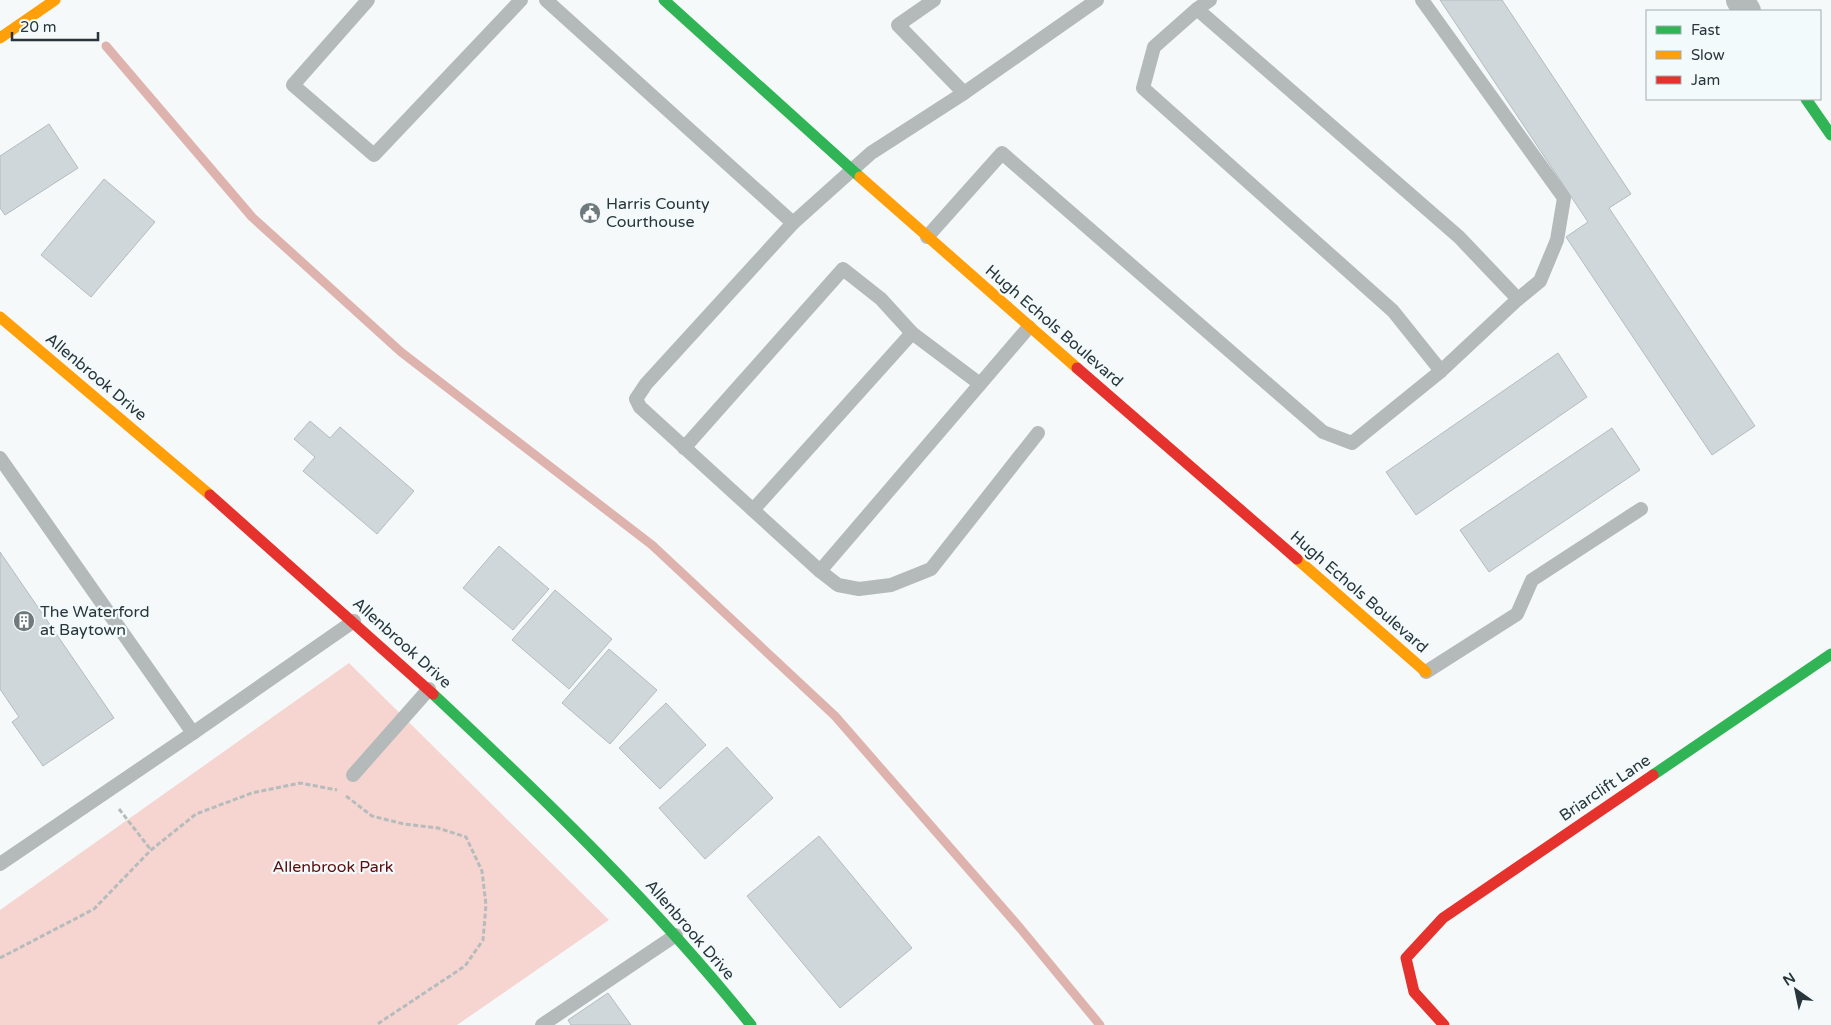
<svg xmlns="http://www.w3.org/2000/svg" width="1831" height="1025" viewBox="0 0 1831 1025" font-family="'Varela Round',sans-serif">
  <rect width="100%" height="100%" fill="#f5f9fa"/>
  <!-- green -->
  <polygon fill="#f6d5d1" points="349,663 609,920 457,1025 0,1025 0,910"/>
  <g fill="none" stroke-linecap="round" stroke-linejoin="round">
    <!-- stream -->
    <polyline stroke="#dfb3ad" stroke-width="9" points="106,46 252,217 401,352 652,545 835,716 1020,928 1100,1025"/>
  </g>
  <!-- building -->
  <g fill="#d0d7da" stroke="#b4bcbf">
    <polygon points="1440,0 1502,0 1631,194 1609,208 1755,426 1712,455 1566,237 1588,222"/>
    <polygon points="49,124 78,168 5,215 0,208 0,156"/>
    <polygon points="104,179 155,222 91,297 41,255"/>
    <polygon points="1558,353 1587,397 1416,515 1386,472"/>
    <polygon points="310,421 330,438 340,427 414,491 377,534 303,471 315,457 294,439"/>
    <polygon points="1612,428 1640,470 1489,572 1460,530"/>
    <polygon points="499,546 549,589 513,630 463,588"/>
    <polygon points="0,552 114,718 43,766 12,722 19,717 0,689"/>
    <polygon points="555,590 612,639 569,689 512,640"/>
    <polygon points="609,649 657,690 610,744 562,703"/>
    <polygon points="666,703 706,745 660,789 619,748"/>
    <polygon points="727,747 773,798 705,859 659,808"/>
    <polygon points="819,836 912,948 840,1008 747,896"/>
    <polygon points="608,993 631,1025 571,1025 568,1020"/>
  </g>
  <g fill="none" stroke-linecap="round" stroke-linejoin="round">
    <!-- path -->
    <g stroke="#b6bbbc" stroke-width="3" stroke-dasharray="5 2.5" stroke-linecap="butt">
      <polyline points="346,796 372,816 404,824 438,828 466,837 482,871 486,905 483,940 465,966 376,1025"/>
      <polyline points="119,809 151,850"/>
      <polyline points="0,958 94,909 151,850 196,814 252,793 300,783 337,790"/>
    </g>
    <!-- lane -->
    <g stroke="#b4b9ba" stroke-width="14">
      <polyline points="368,0 293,85 374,155 521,0"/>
      <polyline points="546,0 793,223"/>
      <polyline points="934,0 898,25 964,93"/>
      <polyline points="1210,0 1197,9 1459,237 1518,299 1540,281 1557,240 1564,198 1422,0"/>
      <polyline points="1197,9 1154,47 1143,88 1393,311 1441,371"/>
      <polyline points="927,237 1002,153 1323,432 1352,443 1441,371 1518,299"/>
      <polyline points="1029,327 820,571 838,585 859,589 891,585 931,569 1038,433"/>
      <polyline points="684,448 843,269 881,299 912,333"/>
      <polyline points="0,458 193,733 354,621"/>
      <polyline points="753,510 912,333 980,384"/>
      <polyline points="820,571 640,407 636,399 646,384 793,223 871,153 964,93 1097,0"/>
      <polyline points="1426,672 1517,614 1532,580 1641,509"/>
      <polyline points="353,775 429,689"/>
      <polyline points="0,864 193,733"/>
      <polyline points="542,1025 676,935"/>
    </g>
    <!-- street -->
    <polyline stroke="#b4b9ba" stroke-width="28" points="1740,0 1747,11"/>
    <!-- fast -->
    <g stroke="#30b455" stroke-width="11">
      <polyline points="664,0 860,177"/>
      <polyline points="1806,99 1831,135"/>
      <path d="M433,694C545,799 655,905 751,1025"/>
      <polyline points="1653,775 1831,654"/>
    </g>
    <!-- slow -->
    <g stroke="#ff9f0a" stroke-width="11">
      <polyline points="0,38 55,0"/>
      <polyline points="860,177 1077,368"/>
      <polyline points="0,317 210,495"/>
      <polyline points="1297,559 1426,672"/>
    </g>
    <!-- jam -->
    <g stroke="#e5322d" stroke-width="11">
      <polyline points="1077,368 1297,559"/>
      <polyline points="210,495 433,694"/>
      <polyline points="1444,1025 1414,992 1406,958 1443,918 1653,775"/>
    </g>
  </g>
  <!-- icons -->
  <defs>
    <g id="civic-disc" transform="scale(1.125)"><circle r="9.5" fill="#707a7d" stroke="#f3fafc"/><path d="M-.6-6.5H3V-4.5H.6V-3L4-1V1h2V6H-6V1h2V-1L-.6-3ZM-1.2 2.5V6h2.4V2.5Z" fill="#fff"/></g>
    <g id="building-disc" transform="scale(1.125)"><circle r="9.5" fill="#707a7d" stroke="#f3fafc"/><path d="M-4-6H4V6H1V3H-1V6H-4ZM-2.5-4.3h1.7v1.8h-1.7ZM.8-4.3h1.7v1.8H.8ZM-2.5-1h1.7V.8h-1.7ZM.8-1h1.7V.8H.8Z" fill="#fff"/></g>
  </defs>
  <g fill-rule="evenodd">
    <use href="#civic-disc" x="590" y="213"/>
    <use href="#building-disc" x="24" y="621"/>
  </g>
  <g text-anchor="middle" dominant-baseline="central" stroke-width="4.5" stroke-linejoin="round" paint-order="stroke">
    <!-- poi labels -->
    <g font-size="16" fill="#28353a" stroke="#f3fafc" text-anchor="start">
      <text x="606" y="204">Harris County<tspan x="606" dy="18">Courthouse</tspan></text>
      <text x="40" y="612">The Waterford<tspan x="40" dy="18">at Baytown</tspan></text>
    </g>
    <!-- street labels -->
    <g font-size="16" fill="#28353a" stroke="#f3fafc">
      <text transform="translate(1054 326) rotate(41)">Hugh Echols Boulevard</text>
      <text transform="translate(96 377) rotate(40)">Allenbrook Drive</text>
      <text transform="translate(1359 592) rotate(41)">Hugh Echols Boulevard</text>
      <text transform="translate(402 643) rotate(42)">Allenbrook Drive</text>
      <text transform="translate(1605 788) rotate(-34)">Briarclift Lane</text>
      <text transform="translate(690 930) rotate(49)">Allenbrook Drive</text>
    </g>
    <!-- park labels -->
    <g font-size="16" fill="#5b0e0c" stroke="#f3fafc">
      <text x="333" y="867">Allenbrook Park</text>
    </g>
  </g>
  <!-- legend -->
  <rect x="1646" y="10" width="175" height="90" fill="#f3fafc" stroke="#a2abae"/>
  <rect x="1656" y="26" width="25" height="8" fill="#30b455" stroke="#a2abae"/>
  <text x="1691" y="35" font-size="15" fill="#28353a">Fast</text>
  <rect x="1656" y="51" width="25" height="8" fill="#ff9f0a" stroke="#a2abae"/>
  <text x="1691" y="60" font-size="15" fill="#28353a">Slow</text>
  <rect x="1656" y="76" width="25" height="8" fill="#e5322d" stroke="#a2abae"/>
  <text x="1691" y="85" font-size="15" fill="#28353a">Jam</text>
  <!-- north arrow -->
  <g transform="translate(1796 990) rotate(327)" stroke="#f3fafc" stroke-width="4" paint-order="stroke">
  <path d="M0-4L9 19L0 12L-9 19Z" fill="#28353a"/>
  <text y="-8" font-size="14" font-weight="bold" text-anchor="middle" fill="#28353a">N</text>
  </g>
  <!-- scale -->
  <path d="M12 32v8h86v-8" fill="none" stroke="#28353a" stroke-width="2.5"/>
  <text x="20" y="32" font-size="15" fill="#28353a" stroke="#f3fafc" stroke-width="4" paint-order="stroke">20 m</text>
</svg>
